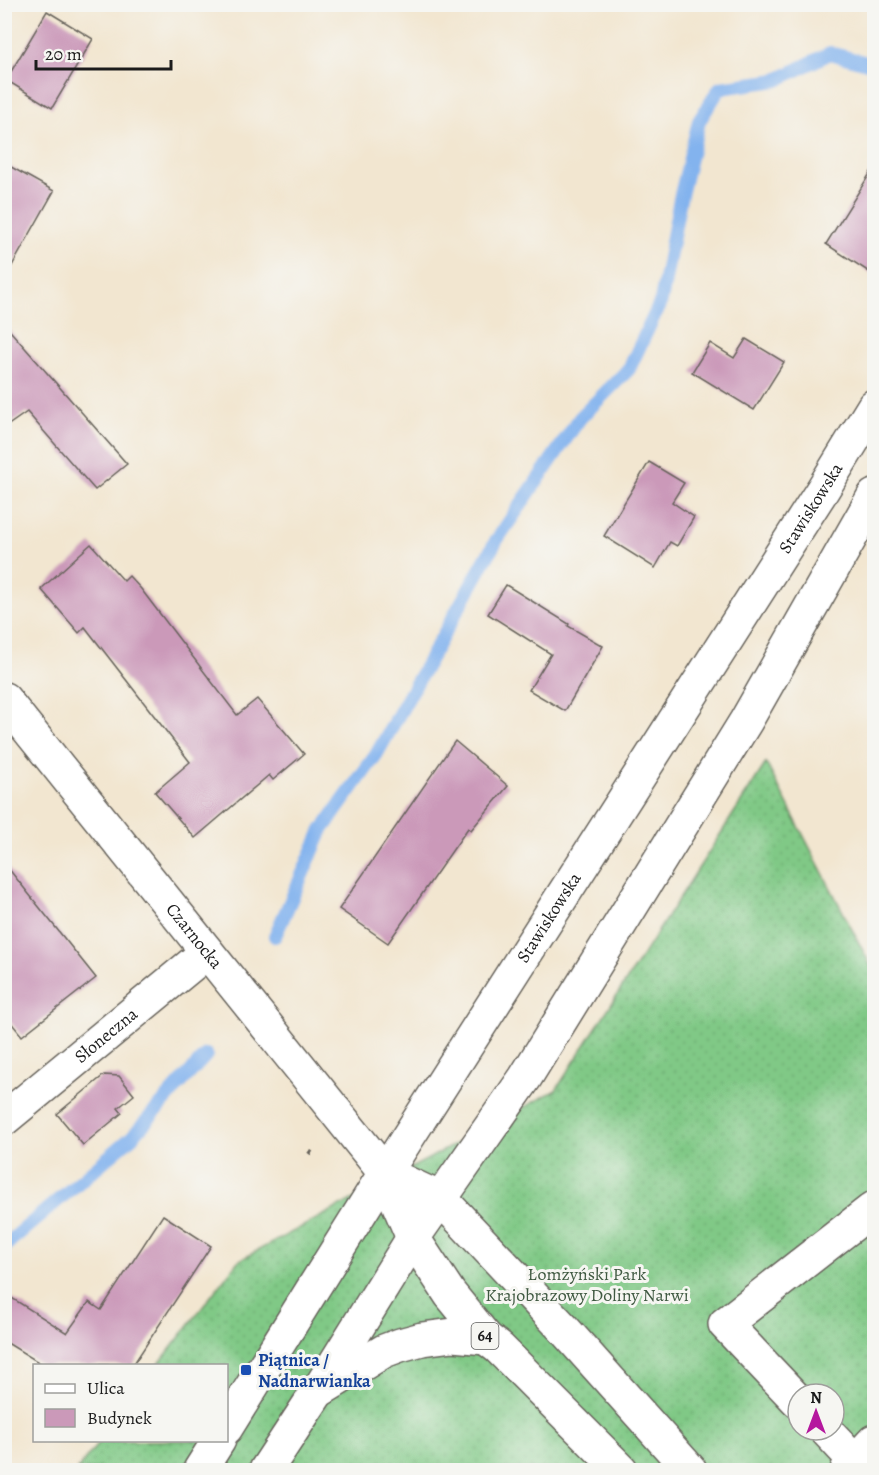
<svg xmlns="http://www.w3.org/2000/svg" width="879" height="1475" viewBox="0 0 879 1475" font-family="Alegreya,serif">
  <defs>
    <pattern id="grass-dots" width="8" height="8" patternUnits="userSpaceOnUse" patternTransform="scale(1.5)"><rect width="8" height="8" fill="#80c986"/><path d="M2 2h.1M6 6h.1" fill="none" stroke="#6eac73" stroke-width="1.8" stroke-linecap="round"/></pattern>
  </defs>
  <rect width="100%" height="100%" fill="#f6f6f2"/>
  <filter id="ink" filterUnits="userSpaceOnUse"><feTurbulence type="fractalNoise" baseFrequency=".0167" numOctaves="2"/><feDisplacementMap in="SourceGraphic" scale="12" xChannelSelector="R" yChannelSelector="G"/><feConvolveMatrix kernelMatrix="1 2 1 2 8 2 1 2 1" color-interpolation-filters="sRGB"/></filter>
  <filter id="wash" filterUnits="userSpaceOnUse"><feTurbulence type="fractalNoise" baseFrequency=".008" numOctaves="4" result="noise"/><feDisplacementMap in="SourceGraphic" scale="24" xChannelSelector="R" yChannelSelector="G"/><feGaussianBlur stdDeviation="1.35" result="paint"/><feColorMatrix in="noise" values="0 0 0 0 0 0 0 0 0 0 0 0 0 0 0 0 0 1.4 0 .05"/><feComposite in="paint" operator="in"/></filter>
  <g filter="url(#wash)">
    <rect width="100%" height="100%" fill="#f2e6d0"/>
    <!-- grass -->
    <path fill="url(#grass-dots)" stroke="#4e7251" stroke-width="1.5" fill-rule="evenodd" d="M766,763L874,972V1384L869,1391L874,1400V1470H77L100,1441L226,1440V1366L158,1365L238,1261L556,1090ZM798,1394H834V1430H798Z"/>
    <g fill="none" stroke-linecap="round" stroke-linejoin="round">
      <!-- stream -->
      <g stroke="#83b3ee" stroke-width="14">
        <polyline points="275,936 322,830 376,755 496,541 580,418 629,369 661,301 680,199 699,121 720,88 777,80 830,53 874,65"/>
        <polyline points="4,1248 9,1242 132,1137 206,1055"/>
      </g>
    </g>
    <g id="blocks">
      <!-- building -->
      <g fill="#cb99b9">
        <polygon points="47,11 93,39 52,108 6,80"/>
        <polygon points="4,163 54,191 4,280"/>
        <polygon points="874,167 874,275 826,244"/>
        <polygon points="4,324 127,464 95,490 27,412 4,428"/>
        <polygon points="746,339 784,362 754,410 692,372 710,343 734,358"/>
        <polygon points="649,462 684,483 672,502 694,517 677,546 670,542 655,568 604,536"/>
        <polygon points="91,544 124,581 129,576 141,589 237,715 257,699 304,754 273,780 269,775 195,838 155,792 190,762 85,627 79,633 41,589"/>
        <polygon points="506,585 569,624 568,626 603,646 565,711 529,690 551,654 488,614"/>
        <polygon points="455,741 508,786 471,830 468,828 388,943 339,909"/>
        <polygon points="4,863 96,978 22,1036 4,1014"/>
        <polygon points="104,1075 119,1076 134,1095 118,1108 122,1113 83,1145 57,1114"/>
        <polygon points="163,1215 211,1246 133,1365 43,1365 4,1341 4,1293 67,1333 89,1302 101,1310"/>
      </g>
    </g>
  </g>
  <g filter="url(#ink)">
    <use href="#blocks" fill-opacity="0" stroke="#67635b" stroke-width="1.5"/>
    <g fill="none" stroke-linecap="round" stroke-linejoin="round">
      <!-- minor casing -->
      <g stroke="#67635b" stroke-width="36">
        <g id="minor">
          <path id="s1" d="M4,699L385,1173"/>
          <path id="s2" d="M4,1119L207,952"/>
          <polyline points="798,1401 725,1324 874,1208"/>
          <polyline points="826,1430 855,1461"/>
          <polyline points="847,1470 874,1441"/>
        </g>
      </g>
      <!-- major casing -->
      <g stroke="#67635b" stroke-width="36">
        <g id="major">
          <polyline points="385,1173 441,1199 562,1327 690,1470"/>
          <polyline points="385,1173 413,1238 450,1294 486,1338 499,1348 621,1470"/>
          <polyline points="322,1389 384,1351 400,1345 422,1339 453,1335 486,1338"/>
          <path id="s3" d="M226,1428L385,1173L823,489L874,406"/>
          <polyline points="200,1470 219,1440"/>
          <polyline points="266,1470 318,1391 413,1238 525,1078 746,721 874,496"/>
        </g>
      </g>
      <!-- path -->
      <polyline stroke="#67635b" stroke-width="4" stroke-dasharray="4.5 4.5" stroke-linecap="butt" points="309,1154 314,1147"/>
      <!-- minor -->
      <use href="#minor" stroke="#fff" stroke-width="33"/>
      <!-- major -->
      <use href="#major" stroke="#fff" stroke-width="33"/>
    </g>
  </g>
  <!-- markers -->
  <rect fill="#1a4fb4" stroke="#f6f6f2" stroke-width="2" x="240" y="1364" width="12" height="12" rx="3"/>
  <g text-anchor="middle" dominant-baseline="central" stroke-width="6" stroke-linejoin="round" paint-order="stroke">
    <!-- shield labels -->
    <rect fill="#f6f6f2" stroke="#5d5d5c" stroke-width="1.5" x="471.5" y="1323" width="27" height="26" rx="4.5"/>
    <g font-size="16" font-weight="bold" fill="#1c1c1c">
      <text x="485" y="1336">64</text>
    </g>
    <!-- street labels -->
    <g font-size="18" fill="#1c1c1c" stroke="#f6f6f2">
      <text stroke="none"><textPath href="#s3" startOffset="1090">Stawiskowska</textPath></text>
      <text stroke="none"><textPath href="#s3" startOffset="604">Stawiskowska</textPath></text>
      <text stroke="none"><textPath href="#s1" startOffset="304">Czarnocka</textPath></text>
      <text stroke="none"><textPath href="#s2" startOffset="132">Słoneczna</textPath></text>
    </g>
    <!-- park labels -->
    <g font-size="18" fill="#3f5941" stroke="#f6f6f2">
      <text x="587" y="1274">Łomżyński Park<tspan x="587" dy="21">Krajobrazowy Doliny Narwi</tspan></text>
    </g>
    <!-- transit labels -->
    <g font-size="18" font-weight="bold" fill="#164399" stroke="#f6f6f2" text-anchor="start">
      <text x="258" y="1360">Piątnica /<tspan x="258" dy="21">Nadnarwianka</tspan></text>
    </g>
  </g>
  <!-- margin -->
  <rect width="879" height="1475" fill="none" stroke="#f6f6f2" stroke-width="24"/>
  <!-- legend -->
  <rect x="33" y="1364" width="195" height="78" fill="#f6f6f2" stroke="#9f9f9c" stroke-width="1.5"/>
  <rect x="45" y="1384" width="30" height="9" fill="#ffffff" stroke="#9f9f9c" stroke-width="1.5"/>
  <text x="87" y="1394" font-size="18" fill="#1c1c1c">Ulica</text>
  <rect x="45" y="1409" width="30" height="18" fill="#cb99b9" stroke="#9f9f9c" stroke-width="1.5"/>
  <text x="87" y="1424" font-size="18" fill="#1c1c1c">Budynek</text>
  <!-- north arrow -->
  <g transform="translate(816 1412)"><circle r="28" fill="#f6f6f2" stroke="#9f9f9c" stroke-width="1.5"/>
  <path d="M0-4.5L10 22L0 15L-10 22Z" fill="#b5179e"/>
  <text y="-9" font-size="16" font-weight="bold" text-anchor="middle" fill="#1c1c1c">N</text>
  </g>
  <!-- scale -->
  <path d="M36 60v9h135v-9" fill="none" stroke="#1c1c1c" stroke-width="3"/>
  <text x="45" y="60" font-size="18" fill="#1c1c1c" stroke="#f6f6f2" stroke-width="4.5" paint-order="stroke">20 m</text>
</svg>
